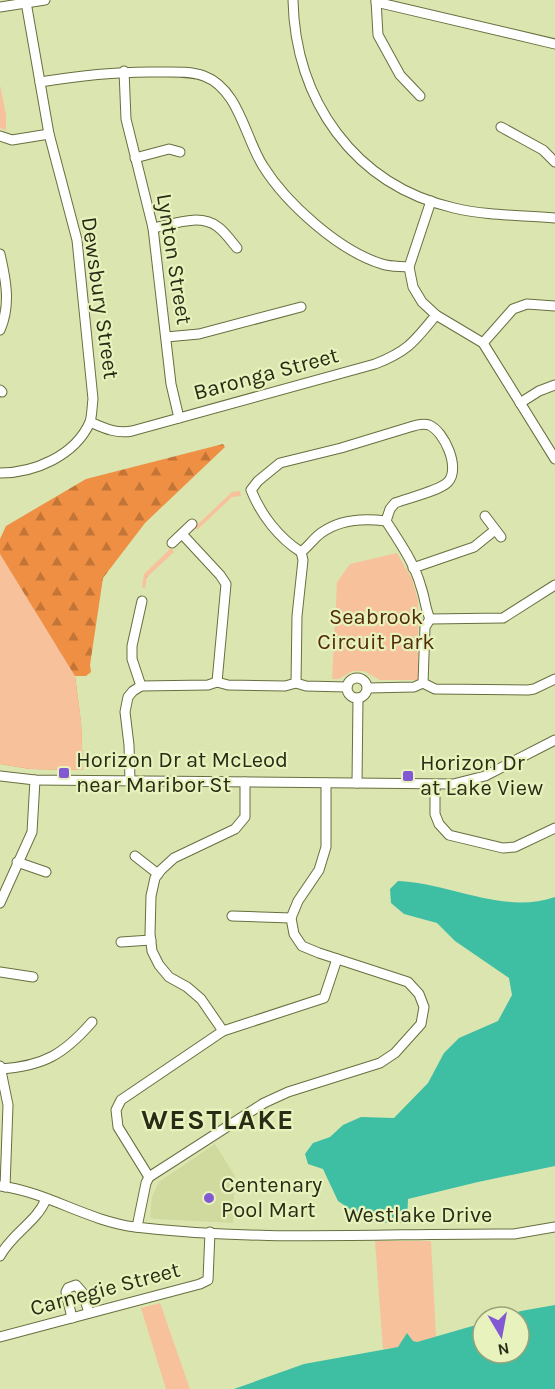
<svg xmlns="http://www.w3.org/2000/svg" width="555" height="1389" viewBox="0 0 555 1389" font-family="Karla,sans-serif">
  <defs>
    <pattern id="grass-tufts" width="24" height="20" patternUnits="userSpaceOnUse" patternTransform="scale(1.5)"><rect width="24" height="20" fill="#f7c19b"/><path d="M3 7l-1-3M5 7V3M7 7l1-3M15 17l-1-3M17 17v-4M19 17l1-3" fill="none" stroke="#d4a685"/></pattern>
    <pattern id="forest-firs" width="22" height="20" patternUnits="userSpaceOnUse" patternTransform="scale(1.5)"><rect width="22" height="20" fill="#ef8f43"/><path d="M5 1l3.5 6h-7zM16 11l3.5 6h-7z" fill="#c27537"/></pattern>
  </defs>
  <rect width="100%" height="100%" fill="#dbe5b0"/>
  <!-- built -->
  <polygon fill="#d0da9e" points="215,1144 235,1176 233,1223 154,1219 150,1217 152,1197 159,1182"/>
  <!-- grass -->
  <g fill="url(#grass-tufts)">
    <polygon points="240,491 241,496 232,497 197,530 195,527 232,492"/>
    <polygon points="171,548 174,552 147,577 145,588 142,587 144,574"/>
  </g>
  <!-- forest -->
  <polygon fill="url(#forest-firs)" points="223,444 225,447 145,523 103,578 90,665 91,672 86,676 75,676 81,722 83,770 30,769 0,764 0,539 6,526 86,479"/>
  <!-- green -->
  <g fill="#f7c19b">
    <polygon points="0,85 6,115 6,130 0,128"/>
    <polygon points="397,553 412,579 418,600 418,680 380,680 364,671 352,671 339,679 332,679 337,582 350,564"/>
    <polygon points="0,554 75,676 81,722 83,770 30,769 0,764"/>
    <polygon points="375,1241 431,1241 436,1337 417,1342 413,1341 408,1334 399,1347 383,1349"/>
    <polygon points="160,1303 190,1389 166,1389 141,1308"/>
  </g>
  <!-- water -->
  <g fill="#3ebea3">
    <path d="M398,881C451,883 503,915 555,897V1166L478,1182L408,1199L407,1223L369,1222L338,1201L323,1169L308,1164L305,1154L313,1143L330,1137L343,1125L361,1117L394,1118L428,1083L444,1053L459,1038L498,1021L512,995L509,978L455,941L437,923L404,914L391,903L390,889Z"/>
    <polygon points="555,1305 555,1389 234,1389 304,1364 398,1347 407,1333 413,1341 417,1342 483,1323 483,1353 519,1353 519,1317 502,1317 521,1311"/>
  </g>
  <g fill="none" stroke-linecap="round" stroke-linejoin="round">
    <!-- minor casing -->
    <g stroke="#686f3f" stroke-width="11">
      <g id="minor">
        <path d="M293,0C295,100 354,185 454,208C487,216 522,215 555,218"/>
        <polyline points="376,0 378,35 400,75 420,96"/>
        <polyline points="376,2 555,44"/>
        <polyline points="0,7 45,0"/>
        <polyline points="124,71 126,119 153,228 171,384 179,418"/>
        <path d="M40,82C82,75 117,71 159,72C174,72 190,71 204,76C239,89 245,138 263,166C286,203 339,251 382,264C390,267 400,266 409,267"/>
        <polyline points="501,127 543,150 555,162"/>
        <polyline points="0,136 12,140 49,134"/>
        <polyline points="135,158 169,149 180,152"/>
        <polyline points="431,201 409,267 413,287 422,302 436,315 483,343 555,459"/>
        <path d="M153,228C174,224 200,213 218,227C225,232 231,241 237,248"/>
        <path d="M0,254C6,280 11,305 0,330"/>
        <polyline points="166,337 199,334 301,307"/>
        <polyline points="483,343 513,309 527,304 555,306"/>
        <polyline points="0,390 2,392"/>
        <polyline points="520,403 539,391 555,385"/>
        <path d="M90,422C104,428 116,434 132,431L375,364C408,351 414,342 436,315"/>
        <path d="M0,473C34,473 75,456 90,422C92,416 92,406 93,399L77,240L49,134L26,2"/>
        <polyline points="485,516 501,537"/>
        <polyline points="182,534 220,575 226,584 217,682"/>
        <polyline points="172,543 192,524"/>
        <path d="M301,552C279,538 261,515 251,490L258,481L280,463L341,448L410,427C416,425 423,423 429,425C444,431 461,468 448,482C439,491 408,498 395,503L390,509L386,521"/>
        <polyline points="413,568 474,547 495,530"/>
        <polyline points="430,619 503,618 555,585"/>
        <circle cx="357" cy="688" r="10"/>
        <path d="M296,683L297,616L303,560L301,552C308,547 314,538 321,533C340,519 364,518 386,521C399,541 415,564 421,587C425,598 425,608 430,619L425,627L423,683L414,687L368,688"/>
        <polyline points="423,683 435,689 528,690 534,689 555,679"/>
        <polyline points="141,686 132,659 132,646 142,601"/>
        <polyline points="0,776 35,780 453,784 485,776 555,740"/>
        <polyline points="130,781 129,745 125,712 128,697 133,691 141,686 208,685 217,682 228,685 285,686 296,683 306,686 347,687"/>
        <polyline points="357,783 358,698"/>
        <polyline points="435,784 435,814 439,824 449,835 503,848 515,847 555,828"/>
        <polyline points="135,856 158,874"/>
        <polyline points="17,862 46,872"/>
        <polyline points="0,903 32,832 35,780"/>
        <polyline points="232,916 291,918"/>
        <polyline points="121,942 151,940"/>
        <polyline points="0,972 33,977"/>
        <polyline points="223,1031 201,999 187,987 169,977 159,965 152,951 150,934 151,896 155,878 161,870 174,858 235,829 245,817 245,782"/>
        <polyline points="0,1066 8,1105 5,1187"/>
        <path d="M1,1069C44,1066 64,1054 92,1022"/>
        <polyline points="149,1177 118,1127 116,1110 121,1100 223,1031 324,998 337,959"/>
        <path d="M0,1186C47,1192 88,1221 135,1227C260,1242 388,1233 514,1234L555,1227"/>
        <polyline points="137,1227 146,1183 149,1177 264,1103 288,1092 380,1063 395,1053 421,1024 424,1007 419,994 408,982 319,953 302,946 294,934 291,918 298,901 319,870 326,847 326,783"/>
        <path d="M0,1256C12,1233 37,1222 46,1199"/>
        <polyline points="72,1318 66,1292 68,1288 76,1285 83,1293 89,1313"/>
        <polyline points="0,1337 200,1284 208,1280 210,1232"/>
      </g>
    </g>
    <!-- minor -->
    <use href="#minor" stroke="#fff" stroke-width="9"/>
  </g>
  <!-- markers -->
  <g fill="#8259d2" stroke="#e8f2bd" stroke-width="2">
    <rect x="58" y="767" width="12" height="12" rx="3"/>
    <rect x="402" y="770" width="12" height="12" rx="3"/>
    <circle cx="209" cy="1198" r="6"/>
  </g>
  <g text-anchor="middle" dominant-baseline="central" stroke-width="4.5" stroke-linejoin="round" paint-order="stroke">
    <!-- street labels -->
    <g font-size="22" fill="#282b16" stroke="#e8f2bd">
      <text transform="translate(174 259) rotate(81)">Lynton Street</text>
      <text transform="translate(100 298) rotate(82)">Dewsbury Street</text>
      <text transform="translate(266 374) rotate(-15)">Baronga Street</text>
      <text x="418" y="1215">Westlake Drive</text>
      <text transform="translate(105 1289) rotate(-15)">Carnegie Street</text>
    </g>
    <!-- park labels -->
    <g font-size="22" fill="#512b0c" stroke="#e8f2bd">
      <text x="376" y="617">Seabrook<tspan x="376" dy="25">Circuit Park</tspan></text>
    </g>
    <!-- poi labels -->
    <g font-size="22" fill="#282b16" stroke="#e8f2bd" text-anchor="start">
      <text x="76" y="760">Horizon Dr at McLeod<tspan x="76" dy="25">near Maribor St</tspan></text>
      <text x="420" y="763">Horizon Dr<tspan x="420" dy="25">at Lake View</tspan></text>
      <text x="221" y="1185">Centenary<tspan x="221" dy="25">Pool Mart</tspan></text>
    </g>
    <!-- district labels -->
    <g font-size="28" font-weight="bold" letter-spacing="1.5" fill="#282b16" stroke="#e8f2bd">
      <text x="218" y="1119">WESTLAKE</text>
    </g>
  </g>
  <!-- north arrow -->
  <g transform="translate(501 1335) rotate(170)"><circle r="28" fill="#e8f2bd" stroke="#9ba27a" stroke-width="1.5"/>
  <path d="M0-4.5L10 22L0 15L-10 22Z" fill="#8259d2"/>
  <text y="-9" font-size="16" font-weight="bold" text-anchor="middle" fill="#282b16">N</text>
  </g>
</svg>
